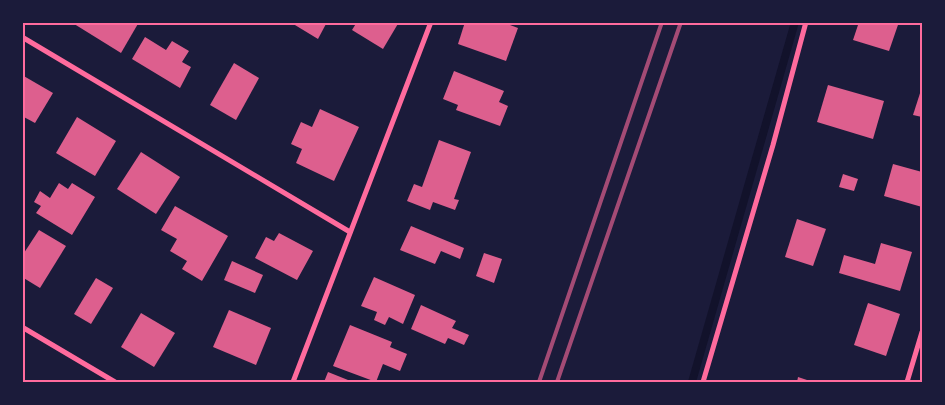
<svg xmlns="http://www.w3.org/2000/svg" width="945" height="405" viewBox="0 0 945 405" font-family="Manrope,sans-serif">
  <rect width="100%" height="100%" fill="#1b1b3a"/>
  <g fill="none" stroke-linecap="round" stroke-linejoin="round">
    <!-- stream -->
    <polyline stroke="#12122b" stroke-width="8" points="692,382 795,22"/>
  </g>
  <!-- building -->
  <g fill="#dd5f8e">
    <polygon points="71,22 139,22 121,53"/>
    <polygon points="290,22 327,22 318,39"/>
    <polygon points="357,22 399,22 383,49 352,30"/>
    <polygon points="465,22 502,22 518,28 506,61 458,44"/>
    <polygon points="859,22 899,22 889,51 853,40"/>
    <polygon points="145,37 166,50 172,41 189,51 182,62 191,67 180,88 132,59"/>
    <polygon points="234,63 259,78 236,120 210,105"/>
    <polygon points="454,71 504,91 499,102 508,106 500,126 456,110 458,105 443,99"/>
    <polygon points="22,75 53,93 35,123 22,116"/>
    <polygon points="828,85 884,101 873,139 817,122"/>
    <polygon points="922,87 922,117 913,115"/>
    <polygon points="320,109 359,127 334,181 296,163 302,149 291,144 301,122 312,127"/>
    <polygon points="77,117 116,141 95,176 56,153"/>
    <polygon points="439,140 471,152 454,199 459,200 455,210 433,202 430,210 407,201 414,184 422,187"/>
    <polygon points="141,152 180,177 156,214 117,189"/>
    <polygon points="893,164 922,172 922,207 884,196"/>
    <polygon points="843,174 858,179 854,191 839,187"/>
    <polygon points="59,183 68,189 72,183 95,197 72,235 36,213 41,206 34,202 40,191 50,198"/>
    <polygon points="175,206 228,236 202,281 182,269 187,261 170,251 177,239 161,230"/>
    <polygon points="797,219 826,229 813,266 785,257"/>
    <polygon points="411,226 464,248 460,259 441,251 435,264 400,250"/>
    <polygon points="39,230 66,246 40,288 22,277 22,256"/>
    <polygon points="279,233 313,251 297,280 255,258 266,237 274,241"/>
    <polygon points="881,243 912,252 900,291 839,273 844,255 875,264"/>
    <polygon points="484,253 502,259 494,283 476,276"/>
    <polygon points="232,261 263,275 255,293 224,280"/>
    <polygon points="374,277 415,295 403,324 389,317 385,325 374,320 377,312 361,306"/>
    <polygon points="96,278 113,288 91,324 74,314"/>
    <polygon points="868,303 900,314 886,356 854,345"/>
    <polygon points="421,305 456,321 452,328 469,335 464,345 448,338 445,344 411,329"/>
    <polygon points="229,310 271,328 256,365 213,347"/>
    <polygon points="141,313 175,333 154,367 121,347"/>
    <polygon points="350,325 392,342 390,347 407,354 400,371 383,364 376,382 333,366"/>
    <polygon points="328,372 353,382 324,382"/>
    <polygon points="798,377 813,382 797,382"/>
  </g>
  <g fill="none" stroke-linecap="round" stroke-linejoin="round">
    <!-- minor -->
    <g stroke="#ff6b9d" stroke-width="5">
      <polyline points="22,37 350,232"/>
      <polyline points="22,327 115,382"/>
      <polyline points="293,382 431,22"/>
      <polyline points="703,382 773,145 806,22"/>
      <polyline points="907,382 922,332"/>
    </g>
    <!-- rail -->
    <g stroke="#a44b75" stroke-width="4">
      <polyline points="539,382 662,22"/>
      <polyline points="557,382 681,22"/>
    </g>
  </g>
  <!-- border -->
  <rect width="945" height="405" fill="none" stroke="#1b1b3a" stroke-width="48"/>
  <rect x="24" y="24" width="897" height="357" fill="none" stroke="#ff6b9d" stroke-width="2"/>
</svg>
